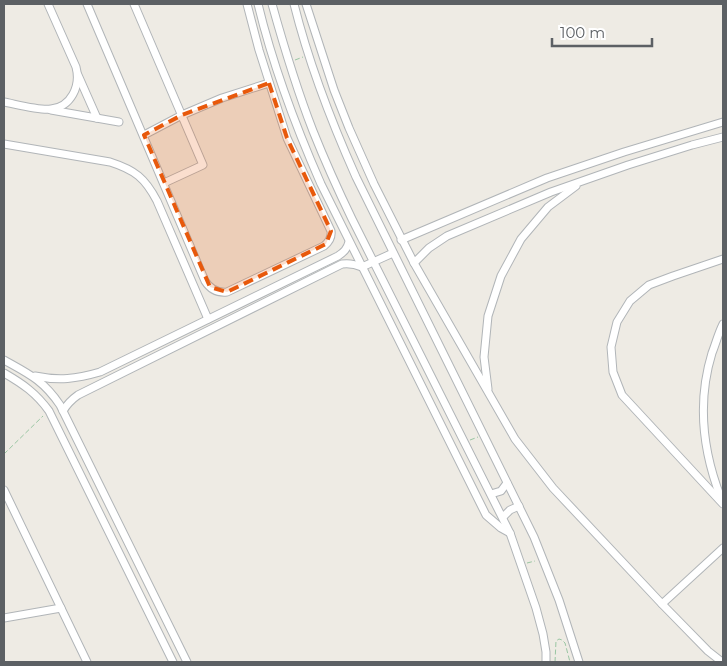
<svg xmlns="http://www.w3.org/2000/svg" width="727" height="666" viewBox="0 0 727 666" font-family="Montserrat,sans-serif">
  <rect width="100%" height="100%" fill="#eeebe4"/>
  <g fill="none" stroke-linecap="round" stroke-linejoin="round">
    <!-- minor casing -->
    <g stroke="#b1b5b8" stroke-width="9">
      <g id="minor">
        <path d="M87,4L205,281C210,289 217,293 227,292L324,246C329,242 332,238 331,231L287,138L259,50L247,4"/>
        <polyline points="134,4 203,165 164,183"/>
        <path d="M258,4C273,66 295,125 321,184L486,515L501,528L510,533"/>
        <path d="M272,4C284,47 297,90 313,131C325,161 338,190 352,219L510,533L536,608L543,634L546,652V662"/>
        <path d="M294,4C309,64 331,121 356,177L534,537L559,600L579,662"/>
        <polyline points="306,4 334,90 349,128 374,184 414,263 515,439 553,488 662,604 708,651 722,662"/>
        <polyline points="78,75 97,118"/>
        <path d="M4,102C15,104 41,111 51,109C71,107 81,86 76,67L48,4"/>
        <polyline points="51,110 119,122"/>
        <polyline points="144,135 182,115 222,98 269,83"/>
        <path d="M4,144L110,162C135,170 145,178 157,201L208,319"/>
        <polyline points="401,240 547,178 624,152 723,122"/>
        <polyline points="723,259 673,276 649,285 630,301 617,322 611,347 613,372 622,395 723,504"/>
        <polyline points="414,263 429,248 447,236 551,192 628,165 692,145 723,137"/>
        <path d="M4,360C29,374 43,380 60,405L187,662"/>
        <path d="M4,373C23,384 36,393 49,411L173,662"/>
        <path d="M35,376C59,381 76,379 100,372L338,256C344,252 347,249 349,242"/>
        <polyline points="488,389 484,357 488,316 501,276 521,239 548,207 576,186"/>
        <path d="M63,411C67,404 71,400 78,395L342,264C349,263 355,264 362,267L393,253"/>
        <polyline points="4,490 87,662"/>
        <polyline points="491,494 501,491 507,483"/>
        <path d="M721,498C703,452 697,402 712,353C716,343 718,334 723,324"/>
        <polyline points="503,517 510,510 519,506"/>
        <polyline points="662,604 723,548"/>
        <polyline points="4,618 61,608"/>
      </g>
    </g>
    <!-- path -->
    <g stroke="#9ac6a3" stroke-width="1" stroke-dasharray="5 2.5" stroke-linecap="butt">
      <polyline points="295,60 303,57"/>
      <polyline points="470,440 478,437"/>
      <polyline points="4,454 43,416"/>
      <polyline points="527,563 535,561"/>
      <polyline points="555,662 556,641 559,639 562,640 565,643 570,662"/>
    </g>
    <!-- minor -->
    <use href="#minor" stroke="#fff" stroke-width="7"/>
  </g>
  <!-- marked area -->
  <path fill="#e8590c" fill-opacity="0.2" stroke="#e8590c" stroke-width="4" stroke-dasharray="10 6" stroke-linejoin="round" d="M269,83L287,138L331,231L326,244L227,292L210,287L144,135L182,115Z"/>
  <!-- border -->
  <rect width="727" height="666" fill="none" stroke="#5c6064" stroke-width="10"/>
  <!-- scale -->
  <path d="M552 38v8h100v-8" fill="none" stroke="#5c6064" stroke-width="2.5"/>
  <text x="560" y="38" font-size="15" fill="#5c6064" stroke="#ffffff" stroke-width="4" paint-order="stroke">100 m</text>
</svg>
